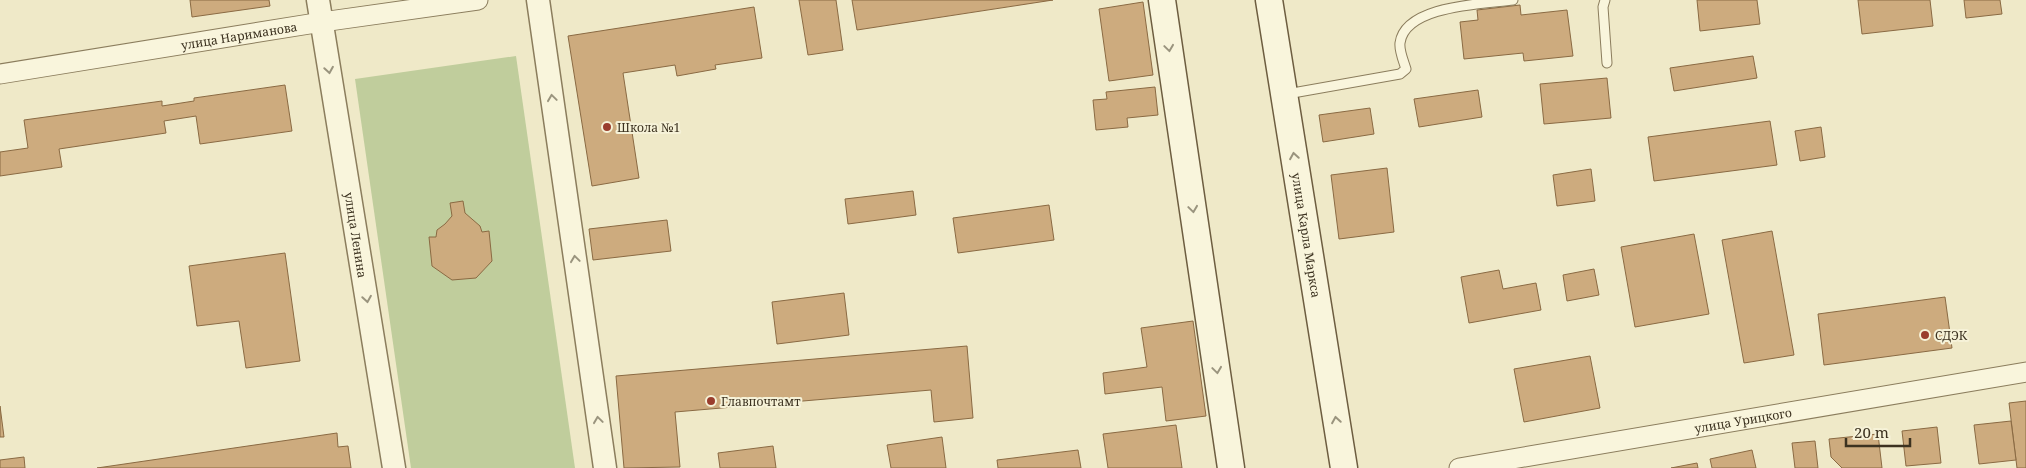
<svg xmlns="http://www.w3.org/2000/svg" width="2026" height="468" viewBox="0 0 2026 468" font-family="'Noto Serif',serif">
  <rect width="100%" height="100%" fill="#efe9c8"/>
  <!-- green -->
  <polygon fill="#c0cd9c" points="516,56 575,468 411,468 355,79"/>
  <!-- building -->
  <g fill="#cdab7e" stroke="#8a6a43">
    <polygon points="190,0 269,0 270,6 192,17"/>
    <polygon points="799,0 836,0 843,50 808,55"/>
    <polygon points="852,0 1053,0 857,30"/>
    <polygon points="1697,0 1757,0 1760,24 1700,31"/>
    <polygon points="1858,0 1930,0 1933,26 1862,34"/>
    <polygon points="1964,0 2000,0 2002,14 1966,18"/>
    <polygon points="1143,2 1153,75 1109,81 1099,9"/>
    <polygon points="1520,5 1521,15 1567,10 1573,56 1524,61 1523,53 1464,59 1460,22 1478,20 1477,10"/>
    <polygon points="754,7 762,58 715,65 716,69 677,76 675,65 623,73 639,178 592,186 568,36"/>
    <polygon points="1753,56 1757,78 1674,91 1670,68"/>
    <polygon points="1607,78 1611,118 1544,124 1540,84"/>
    <polygon points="285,85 292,131 200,144 196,116 164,121 166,133 59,149 62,167 0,176 0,152 28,148 24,120 162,101 162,106 194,101 194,98"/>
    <polygon points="1155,87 1158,115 1127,118 1128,127 1096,130 1093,100 1107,99 1106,92"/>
    <polygon points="1478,90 1482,117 1419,127 1414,99"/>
    <polygon points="1370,108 1374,134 1323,142 1319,115"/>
    <polygon points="1770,121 1777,165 1654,181 1648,137"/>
    <polygon points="1821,127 1825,157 1800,161 1795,131"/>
    <polygon points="1387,168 1394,232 1339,239 1331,175"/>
    <polygon points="1591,169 1595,201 1557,206 1553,175"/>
    <polygon points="913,191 916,215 848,224 845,199"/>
    <polygon points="463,201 465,213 480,226 482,232 489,231 492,261 476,278 452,280 432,266 429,237 436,237 437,230 445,224 452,216 450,203"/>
    <polygon points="1049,205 1054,240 958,253 953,218"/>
    <polygon points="667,220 671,251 593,260 589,229"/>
    <polygon points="1772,231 1794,355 1744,363 1722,240"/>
    <polygon points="1694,234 1709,314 1635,327 1621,247"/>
    <polygon points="285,253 300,361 246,368 239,321 197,326 189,266"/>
    <polygon points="1594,269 1599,295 1567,301 1563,275"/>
    <polygon points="1499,270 1503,289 1536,283 1541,310 1469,323 1461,277"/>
    <polygon points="844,293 849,335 777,344 772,302"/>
    <polygon points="1945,297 1952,348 1824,365 1818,314"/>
    <polygon points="1193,321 1206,416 1166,421 1162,387 1105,394 1103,373 1147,367 1141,328"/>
    <polygon points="967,346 973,418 934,422 931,390 675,412 680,467 624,468 616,376"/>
    <polygon points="1590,356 1600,408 1524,422 1514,369"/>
    <polygon points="2026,401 2026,468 2017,468 2009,403"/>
    <polygon points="0,406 4,437 0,437"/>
    <polygon points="2011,421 2016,460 1979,464 1974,425"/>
    <polygon points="1176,425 1182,468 1108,468 1103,434"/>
    <polygon points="1937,427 1941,463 1906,466 1902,431"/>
    <polygon points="337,433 338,447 348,446 351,468 97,468"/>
    <polygon points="1878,434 1882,468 1842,468 1831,457 1829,439"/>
    <polygon points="942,437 946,468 891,468 887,445"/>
    <polygon points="1815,441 1818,468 1795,468 1792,443"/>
    <polygon points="773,446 776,468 720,468 718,453"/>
    <polygon points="1078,450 1081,468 998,468 997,460"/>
    <polygon points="1752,450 1756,468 1712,468 1710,459"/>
    <polygon points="24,457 25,468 0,468 0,460"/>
    <polygon points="1697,463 1698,468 1671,468"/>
  </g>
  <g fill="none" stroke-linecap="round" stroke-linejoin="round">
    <!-- service casing -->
    <g stroke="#8b7d5d" stroke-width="11">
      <g id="service">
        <polyline points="1605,0 1603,7 1607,63"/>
        <path d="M1287,94L1400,74L1406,69C1404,62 1399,51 1400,43C1405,5 1484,4 1513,0"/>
      </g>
    </g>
    <!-- minor casing -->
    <g stroke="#8b7d5d" stroke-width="21">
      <g id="minor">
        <path id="s1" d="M0,74L322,22L478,0"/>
        <path id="s2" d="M1459,468L2026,372"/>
      </g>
    </g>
    <!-- tertiary casing -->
    <g stroke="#8b7d5d" stroke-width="25">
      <g id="tertiary">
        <path id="s3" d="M318,0L394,468"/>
        <polyline points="538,0 605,468"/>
      </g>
    </g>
    <!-- secondary casing -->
    <g stroke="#6d5d40" stroke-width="29">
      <g id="secondary">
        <polyline points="1162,0 1231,468"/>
        <path id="s4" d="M1269,0L1344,468"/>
      </g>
    </g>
    <!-- service -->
    <use href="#service" stroke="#f9f5dc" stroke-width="9"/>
    <!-- minor -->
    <use href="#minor" stroke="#f9f5dc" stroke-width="19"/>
    <!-- tertiary -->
    <use href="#tertiary" stroke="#f9f5dc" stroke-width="22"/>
    <!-- secondary -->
    <use href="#secondary" stroke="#f9f5dc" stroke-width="26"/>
  </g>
  <!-- one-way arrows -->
  <defs><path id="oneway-chevron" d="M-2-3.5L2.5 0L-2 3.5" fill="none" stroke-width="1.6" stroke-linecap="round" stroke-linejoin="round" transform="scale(1.25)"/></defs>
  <g stroke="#9a947e">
    <use href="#oneway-chevron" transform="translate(1169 48) rotate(82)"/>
    <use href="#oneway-chevron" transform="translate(329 70) rotate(81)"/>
    <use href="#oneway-chevron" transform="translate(552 98) rotate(-98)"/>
    <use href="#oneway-chevron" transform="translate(1294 156) rotate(-99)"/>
    <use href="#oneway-chevron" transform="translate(1193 209) rotate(82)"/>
    <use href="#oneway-chevron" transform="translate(575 259) rotate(-98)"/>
    <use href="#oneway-chevron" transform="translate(367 299) rotate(81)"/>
    <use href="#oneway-chevron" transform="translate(1217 370) rotate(82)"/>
    <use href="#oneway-chevron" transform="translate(598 420) rotate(-98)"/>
    <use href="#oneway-chevron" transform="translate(1336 420) rotate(-99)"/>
  </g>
  <!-- markers -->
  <g fill="#9a3d2d" stroke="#f6f2d8" stroke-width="2">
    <circle cx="607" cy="127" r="5"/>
    <circle cx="1925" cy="335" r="5"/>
    <circle cx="711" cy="401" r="5"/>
  </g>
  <g text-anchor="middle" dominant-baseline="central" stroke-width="4" stroke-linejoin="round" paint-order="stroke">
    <!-- street labels -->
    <g font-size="12" fill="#3c3220" stroke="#f6f2d8">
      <text stroke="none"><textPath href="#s1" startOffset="242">улица Нариманова</textPath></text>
      <text stroke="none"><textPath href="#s3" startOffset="238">улица Ленина</textPath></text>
      <text stroke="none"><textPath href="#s4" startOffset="238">улица Карла Маркса</textPath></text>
      <text stroke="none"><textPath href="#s2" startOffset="288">улица Урицкого</textPath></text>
    </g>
    <!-- poi labels -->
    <g font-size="12" fill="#3c3220" stroke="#f6f2d8" text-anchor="start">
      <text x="617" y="127">Школа №1</text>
      <text x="1935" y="335">СДЭК</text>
      <text x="721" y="401">Главпочтамт</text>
    </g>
  </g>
  <!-- scale -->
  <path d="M1846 438v8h64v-8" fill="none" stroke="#3c3220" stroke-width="2.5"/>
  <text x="1854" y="438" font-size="15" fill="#3c3220" stroke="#f6f2d8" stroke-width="4" paint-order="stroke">20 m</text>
</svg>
